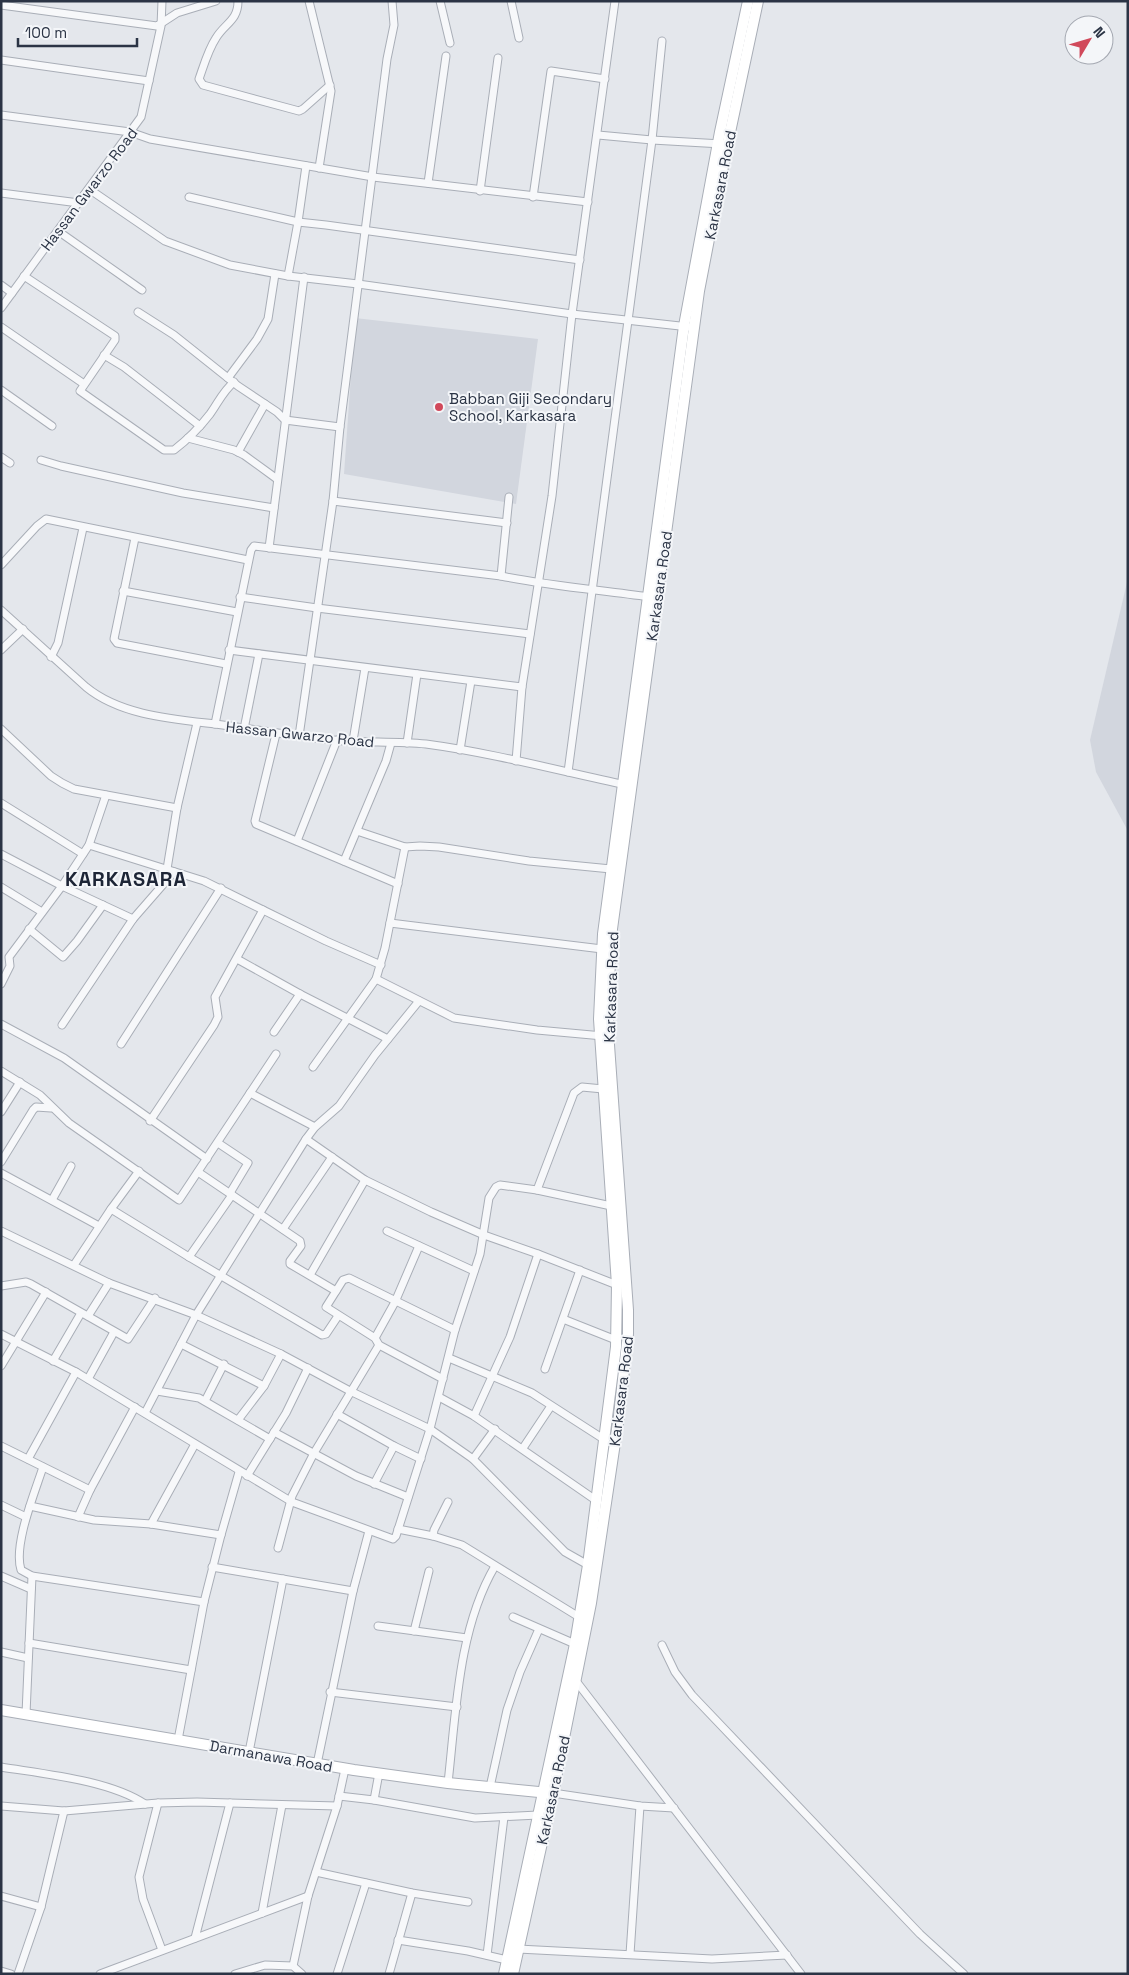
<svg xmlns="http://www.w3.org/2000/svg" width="1129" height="1975" viewBox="0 0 1129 1975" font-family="'Space Grotesk',sans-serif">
  <rect width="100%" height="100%" fill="#e4e7ec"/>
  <!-- built -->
  <g fill="#d2d6de">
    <polygon points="355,318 538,339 516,504 344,474"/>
    <polygon points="1128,578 1128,831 1096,772 1090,740"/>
  </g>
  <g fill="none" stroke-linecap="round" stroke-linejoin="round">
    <!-- street casing -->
    <g stroke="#a9aeb7" stroke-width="9">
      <g id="street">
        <path d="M238,1C238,21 225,23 216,38C208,50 204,65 199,79L203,85L299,111L303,109L330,85"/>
        <polyline points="309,1 331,91 319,168"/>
        <polyline points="440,1 450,43"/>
        <polyline points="511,1 519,38"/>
        <polyline points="1,5 157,26 177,13 216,1"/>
        <polyline points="1,60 149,81"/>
        <polyline points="1,115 130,132 150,139 373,177 588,202"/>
        <polyline points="598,135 652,140 722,144"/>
        <polyline points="428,183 446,56"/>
        <polyline points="89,189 165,241 230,265 288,276 358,284 572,314 689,327"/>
        <polyline points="480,191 498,58"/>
        <polyline points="1,193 79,203"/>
        <polyline points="189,197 298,222 326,225 580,260"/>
        <polyline points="533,197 551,71 605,79"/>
        <polyline points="58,231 142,290"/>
        <path d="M24,276L115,336V340L80,391L164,450H174C187,440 200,427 210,414C218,403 223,391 234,382"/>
        <polyline points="288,276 298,222 306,166"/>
        <polyline points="1,285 12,293"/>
        <polyline points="1,308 141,117 161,26 162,1"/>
        <polyline points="138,312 174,335 238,386 277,412 285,420 340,427"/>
        <polyline points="1,327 84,384"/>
        <polyline points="104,355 124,367 200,426"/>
        <polyline points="228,378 257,339 268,319 275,274"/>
        <polyline points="1,390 52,426"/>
        <polyline points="188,438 234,450 244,455 277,479"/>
        <polyline points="238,452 265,404"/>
        <polyline points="1,457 10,463"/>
        <polyline points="41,460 61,466 183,493 274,508"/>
        <polyline points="333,501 507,523"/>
        <polyline points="135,538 114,639 117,643 226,664"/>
        <polyline points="269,548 304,277"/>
        <polyline points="1,565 37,526 46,519 248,560"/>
        <polyline points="501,576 509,497"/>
        <polyline points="123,591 237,612"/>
        <polyline points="240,597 317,608 530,634"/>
        <path d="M1,610L86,687C120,715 171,719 215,724C253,729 292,736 331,740C362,743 394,741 426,744C493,753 560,771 626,785"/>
        <polyline points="1,650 23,629"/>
        <polyline points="229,650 522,687"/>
        <polyline points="51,657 58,643 83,528"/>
        <path d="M215,724L251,550L254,546L501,576C550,586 600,590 649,597"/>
        <polyline points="1,729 51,776 62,783 74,789 177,808"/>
        <polyline points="244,729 259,654"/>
        <polyline points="276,734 255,821 256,824 398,884"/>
        <polyline points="299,736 333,501 340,427 387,59 394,25 392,1"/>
        <polyline points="353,741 365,668"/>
        <polyline points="407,743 417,674"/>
        <polyline points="460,750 471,681"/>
        <polyline points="516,761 522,687 552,496 572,314 615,1"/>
        <polyline points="568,772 652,140 662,41"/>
        <polyline points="1,803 83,854"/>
        <polyline points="357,831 405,847 420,846 439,847 529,861 611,869"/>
        <polyline points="297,841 337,740"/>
        <polyline points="89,845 204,881 326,941 381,965"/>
        <polyline points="1,854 62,886 133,919"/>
        <polyline points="344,861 386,761 391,743"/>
        <polyline points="167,869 177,808 197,723"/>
        <polyline points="1,887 42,912"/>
        <polyline points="390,923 602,949"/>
        <polyline points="29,929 63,957 77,941 103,905"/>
        <polyline points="237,959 300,994 388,1039"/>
        <polyline points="376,979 454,1018 537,1030 603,1036"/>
        <polyline points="1,984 10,966 9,957 62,886 89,845 106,795"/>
        <polyline points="1,1024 64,1058 207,1159"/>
        <polyline points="62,1025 133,919 174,872"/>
        <polyline points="274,1032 300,994"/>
        <polyline points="121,1044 221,888"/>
        <polyline points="313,1067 376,979 385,948 405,847"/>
        <polyline points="1,1071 40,1095 69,1123 179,1200 276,1054"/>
        <polyline points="250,1093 315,1127"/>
        <polyline points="1,1112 20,1082"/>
        <polyline points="150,1121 214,1025 218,1017 215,997 263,910"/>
        <polyline points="306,1139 365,1180 431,1212 484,1235 538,1254 617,1285"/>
        <polyline points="218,1143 248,1163 230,1193"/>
        <polyline points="1,1162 33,1110 36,1107 51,1108"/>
        <polyline points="198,1172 300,1241 301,1246 290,1261 290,1264 336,1291"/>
        <polyline points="1,1173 99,1226"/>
        <polyline points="537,1190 574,1093 582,1087 603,1089"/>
        <polyline points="52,1200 71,1166"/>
        <polyline points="111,1209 189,1257 322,1335 326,1334 338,1316"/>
        <polyline points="283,1229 332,1157"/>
        <polyline points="1,1231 109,1283 196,1315 281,1354 350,1391 430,1429 473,1459 565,1552 588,1565"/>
        <polyline points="387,1231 474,1271"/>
        <polyline points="189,1257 232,1195"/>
        <polyline points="74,1265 111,1209 139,1171"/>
        <polyline points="310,1275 365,1180"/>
        <polyline points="1,1286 26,1282 31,1284 128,1339 155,1298"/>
        <polyline points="88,1316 109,1283"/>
        <polyline points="563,1319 616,1340"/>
        <polyline points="1,1334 76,1372 292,1502 393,1539 396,1536 430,1429 455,1330 480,1254 489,1198 496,1187 500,1185 537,1190 616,1207"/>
        <polyline points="375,1338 395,1302 419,1246"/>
        <polyline points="181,1344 264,1386"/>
        <polyline points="449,1358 532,1393 605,1440"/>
        <polyline points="53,1361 81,1313"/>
        <polyline points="1,1366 46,1292"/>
        <polyline points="545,1369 580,1270"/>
        <polyline points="88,1379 114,1332"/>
        <polyline points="443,1379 379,1345 375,1338 326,1307 343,1280 349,1278 455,1330"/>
        <polyline points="157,1391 199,1398 270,1439"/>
        <polyline points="439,1397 474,1416 597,1501"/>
        <polyline points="205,1401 224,1364"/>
        <polyline points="145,1413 196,1315 306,1139 315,1127 339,1106 375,1055 419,1001"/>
        <polyline points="337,1414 394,1446 421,1459"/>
        <polyline points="474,1416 510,1337 538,1254"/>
        <polyline points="238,1420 264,1386 281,1354"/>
        <polyline points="274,1432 356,1476 408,1497"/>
        <polyline points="1,1446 90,1490"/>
        <polyline points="523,1448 551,1406"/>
        <polyline points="28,1459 76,1372"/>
        <polyline points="473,1459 495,1429"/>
        <path d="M43,1467C35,1492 13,1545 21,1570L32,1576L204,1602"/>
        <polyline points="247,1476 286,1413 308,1368"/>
        <polyline points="374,1484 394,1446"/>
        <polyline points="1,1505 26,1517"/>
        <polyline points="30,1506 94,1520 151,1524 221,1535"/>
        <polyline points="78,1517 90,1490 135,1407"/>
        <polyline points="151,1524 195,1444"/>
        <polyline points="398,1529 433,1536 462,1545 579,1617"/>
        <polyline points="433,1536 434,1530 448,1502"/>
        <polyline points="278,1548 292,1496 314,1453 379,1345"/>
        <polyline points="212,1567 353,1591"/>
        <polyline points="1,1576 31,1589"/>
        <polyline points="513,1617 575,1644"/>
        <polyline points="378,1626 467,1638"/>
        <polyline points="414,1631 429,1571"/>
        <polyline points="29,1643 191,1670"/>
        <polyline points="662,1645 675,1672 692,1695 920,1934 964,1974"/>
        <polyline points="1,1652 28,1658"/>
        <polyline points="576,1681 801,1974"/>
        <polyline points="330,1692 457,1707"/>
        <polyline points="26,1714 32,1576"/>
        <polyline points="178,1740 204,1602 221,1535 239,1472"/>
        <polyline points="249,1752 283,1579"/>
        <polyline points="317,1764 353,1591 369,1531"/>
        <path d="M1,1767C44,1774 109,1780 145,1804"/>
        <path d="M448,1783C456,1713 458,1629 495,1566"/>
        <polyline points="490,1787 507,1710 520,1672 539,1629"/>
        <polyline points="553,1793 640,1806 674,1808"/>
        <polyline points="339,1796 374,1800 475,1818 538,1815"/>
        <polyline points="374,1800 379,1773"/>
        <polyline points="158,1803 139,1877 143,1899 162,1950"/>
        <polyline points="1,1806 64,1811 158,1803 197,1802 337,1806"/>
        <polyline points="316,1872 412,1893 468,1902"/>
        <polyline points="1,1896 41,1907"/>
        <polyline points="262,1913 282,1805"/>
        <polyline points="195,1938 230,1803"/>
        <polyline points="398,1940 468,1951 507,1960"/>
        <polyline points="518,1949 712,1959 787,1955"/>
        <polyline points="630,1954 640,1806"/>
        <polyline points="487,1955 504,1817"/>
        <polyline points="293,1966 308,1896 337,1806 345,1769"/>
        <polyline points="1,1971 11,1974"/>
        <polyline points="18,1974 41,1907 64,1811"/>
        <polyline points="100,1974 308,1896"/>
        <polyline points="235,1974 265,1965 293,1966 302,1974"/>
        <polyline points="337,1974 366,1883"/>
        <polyline points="389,1974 412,1893"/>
      </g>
    </g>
    <!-- secondary casing -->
    <g stroke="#a9aeb7" stroke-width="12">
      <g id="secondary">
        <polyline points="1,1710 354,1770 448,1783 549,1793"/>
        <polyline points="504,1974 575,1644 588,1565 616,1347 617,1285 599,1019 603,934 684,326 720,132 748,1"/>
        <polyline points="513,1974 553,1793 591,1603 619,1416 628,1334 628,1310 608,1031 608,998 612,929 699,291 726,151 758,1"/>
      </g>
    </g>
    <!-- street -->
    <use href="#street" stroke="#f7f8fa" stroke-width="7"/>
    <!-- secondary -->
    <use href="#secondary" stroke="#fff" stroke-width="10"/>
  </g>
  <!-- markers -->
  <circle fill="#d1495b" stroke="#f4f6f9" stroke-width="2" cx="439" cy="407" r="5"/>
  <g text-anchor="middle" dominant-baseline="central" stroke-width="4" stroke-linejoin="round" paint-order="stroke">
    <!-- street labels -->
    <g font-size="15" fill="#2b3445" stroke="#f4f6f9">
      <text transform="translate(720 185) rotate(-79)">Karkasara Road</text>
      <text transform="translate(89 189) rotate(-53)">Hassan Gwarzo Road</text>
      <text transform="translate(659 586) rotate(-82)">Karkasara Road</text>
      <text transform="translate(300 734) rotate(6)">Hassan Gwarzo Road</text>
      <text transform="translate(611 987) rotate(-88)">Karkasara Road</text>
      <text transform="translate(621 1391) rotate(-83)">Karkasara Road</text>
      <text transform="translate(271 1756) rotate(10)">Darmanawa Road</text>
      <text transform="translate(553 1790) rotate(-78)">Karkasara Road</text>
    </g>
    <!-- poi labels -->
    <g font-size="15" fill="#2b3445" stroke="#f4f6f9" text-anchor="start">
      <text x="449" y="398">Babban Giji Secondary<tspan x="449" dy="17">School, Karkasara</tspan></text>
    </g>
    <!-- district labels -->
    <g font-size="20" font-weight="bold" letter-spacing="1" fill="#1d2536" stroke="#f4f6f9">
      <text x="126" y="879">KARKASARA</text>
    </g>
  </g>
  <!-- border -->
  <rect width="1129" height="1975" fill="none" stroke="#2b3445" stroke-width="5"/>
  <!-- north arrow -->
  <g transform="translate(1089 40) rotate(52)"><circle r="24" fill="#f4f6f9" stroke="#a4a8b1"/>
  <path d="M0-4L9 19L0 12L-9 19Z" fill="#d1495b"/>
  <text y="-8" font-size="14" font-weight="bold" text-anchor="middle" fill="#2b3445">N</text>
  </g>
  <!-- scale -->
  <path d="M18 38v8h119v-8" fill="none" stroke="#2b3445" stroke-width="2.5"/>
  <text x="25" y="38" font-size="15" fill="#2b3445" stroke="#f4f6f9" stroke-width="4" paint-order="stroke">100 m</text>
</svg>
